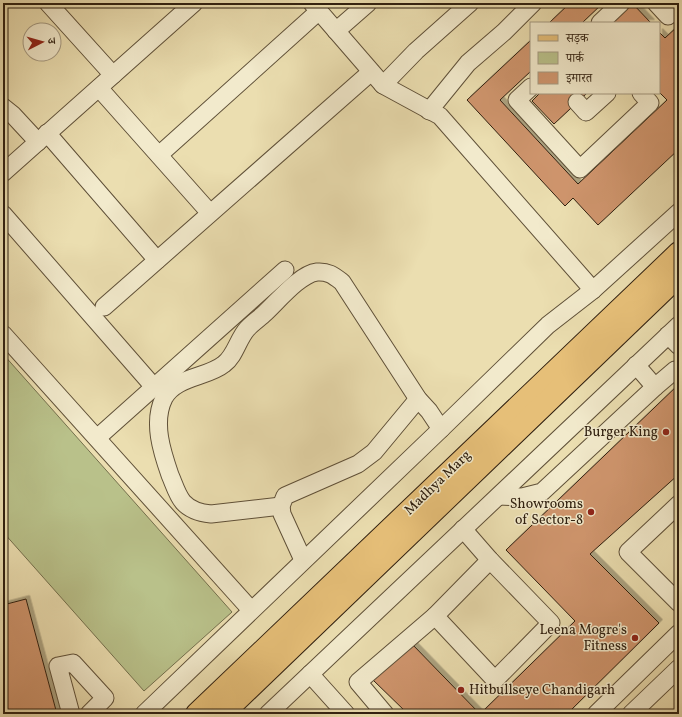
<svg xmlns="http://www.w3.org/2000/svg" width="682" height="717" viewBox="0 0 682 717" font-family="Vollkorn,'Noto Serif Devanagari',serif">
  <defs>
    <filter id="shadow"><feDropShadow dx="3.5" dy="-3.5" stdDeviation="0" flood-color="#0004"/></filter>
  </defs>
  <rect width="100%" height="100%" fill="#ebdeb0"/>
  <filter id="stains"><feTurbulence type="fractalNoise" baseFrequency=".005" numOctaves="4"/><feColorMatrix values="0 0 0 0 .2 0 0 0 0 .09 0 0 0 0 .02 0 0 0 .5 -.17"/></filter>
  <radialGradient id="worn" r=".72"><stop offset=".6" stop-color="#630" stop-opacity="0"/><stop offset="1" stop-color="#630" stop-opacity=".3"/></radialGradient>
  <!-- green -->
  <polygon fill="#b9c18a" stroke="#74704d" points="3,354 232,612 144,691 3,532"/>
  <!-- building -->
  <g fill="#cf956d" stroke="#302010" filter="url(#shadow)">
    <polygon points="570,3 603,3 582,23 549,23"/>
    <polygon points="629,3 632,3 651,23 608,23"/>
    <polygon points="679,25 679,149 598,225 573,198 565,206 467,100 531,40 531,71 500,100 578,184 667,100 659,92 659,32 665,38"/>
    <polygon points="540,93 587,93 554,124 532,101"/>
    <polygon points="679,384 679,474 590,554 659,623 567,714 480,714 575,621 506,550"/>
    <polygon points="26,599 57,714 3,714 3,605"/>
    <polygon points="411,643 480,714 408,714 372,679"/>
  </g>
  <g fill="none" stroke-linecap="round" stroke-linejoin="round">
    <!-- minor casing -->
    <g stroke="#5f5038" stroke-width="19">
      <g id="minor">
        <polyline points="48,3 113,75"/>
        <polyline points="312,3 383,85 440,116 593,290"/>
        <polyline points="656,3 668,16 679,5"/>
        <polyline points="600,23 621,3"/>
        <polyline points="336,31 368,3"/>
        <polyline points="383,85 416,51 470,3"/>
        <polyline points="531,87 517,100 580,169 650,103 641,93"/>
        <polyline points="99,88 210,213"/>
        <polyline points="577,102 586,112 607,93"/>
        <polyline points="3,107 13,115 38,142"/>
        <polyline points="429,111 468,63 504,32 533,3"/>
        <polyline points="47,133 157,260"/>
        <polyline points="159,155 319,11"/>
        <polyline points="3,173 194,3"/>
        <polyline points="3,214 154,387"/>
        <polyline points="104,307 371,72"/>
        <polyline points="3,334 251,610"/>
        <polyline points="668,335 679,346"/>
        <polyline points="636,365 655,387 675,370"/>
        <polyline points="97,438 285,270"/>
        <polyline points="499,496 522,497 542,492 655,387"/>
        <polyline points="679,504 628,552 679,603"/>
        <path d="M281,506L211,514C201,513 190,510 183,502C177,495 174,484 170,475C162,452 152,422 164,398C176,376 207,378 224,364C235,356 238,339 247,329C252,323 260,318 265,313C278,301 300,274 317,272C328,271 334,276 342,282L418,399L429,411L441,429"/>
        <polyline points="303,560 282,514 281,506 285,496 358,464 374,452 418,399"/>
        <polyline points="435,616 495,680 551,623 490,560 463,529"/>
        <polyline points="310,674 346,714"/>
        <polyline points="71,714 58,666 73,663 105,698 89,714"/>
        <polyline points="144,714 441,429 548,325 593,290 679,212"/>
        <polyline points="268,714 679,325"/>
        <polyline points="385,714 358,682 435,616 490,560"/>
        <polyline points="596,714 679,633"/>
        <polyline points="631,714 679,668"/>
      </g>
    </g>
    <!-- major casing -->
    <g stroke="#302010" stroke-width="24">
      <g id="major">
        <polyline points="197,714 679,253"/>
        <polyline points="222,714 679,275"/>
      </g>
    </g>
    <!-- minor -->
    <use href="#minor" stroke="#f2eacc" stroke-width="17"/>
    <!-- major -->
    <use href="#major" stroke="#e6bf78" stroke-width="22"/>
  </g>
  <!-- markers -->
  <g fill="#8f2418" stroke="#f2eacc" stroke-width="1.5">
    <circle cx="666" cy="432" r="4"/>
    <circle cx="591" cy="512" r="4"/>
    <circle cx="635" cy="638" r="4"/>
    <circle cx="461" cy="690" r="4"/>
  </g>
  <g text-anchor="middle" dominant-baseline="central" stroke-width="3" stroke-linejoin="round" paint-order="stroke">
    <!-- poi labels -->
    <g font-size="14" fill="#302010" stroke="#f2eacc" text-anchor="end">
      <text x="658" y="432">Burger King</text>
      <text x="583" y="504">Showrooms<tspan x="583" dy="16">of Sector-8</tspan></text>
      <text x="627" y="630">Leena Mogre's<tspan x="627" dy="16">Fitness</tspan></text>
      <text x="469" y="690" text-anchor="start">Hitbullseye Chandigarh</text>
    </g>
    <!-- street labels -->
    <g font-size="14" fill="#302010" stroke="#f2eacc">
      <text transform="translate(438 483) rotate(-44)">Madhya Marg</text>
    </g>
  </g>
  <!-- margin -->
  <rect width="682" height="717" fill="none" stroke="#ebdeb0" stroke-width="16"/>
  <rect x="4" y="4" width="674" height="709" fill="none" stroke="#302010" stroke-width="2"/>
  <rect x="8" y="8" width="666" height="701" fill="none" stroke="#302010"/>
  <!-- legend -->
  <rect x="530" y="22" width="130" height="72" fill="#f2eacc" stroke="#a49981"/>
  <rect x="538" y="35" width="20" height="6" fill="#e6bf78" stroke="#a49981"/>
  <text x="566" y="42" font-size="12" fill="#302010">सड़क</text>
  <rect x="538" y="52" width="20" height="12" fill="#b9c18a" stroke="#a49981"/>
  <text x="566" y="62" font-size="12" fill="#302010">पार्क</text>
  <rect x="538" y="72" width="20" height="12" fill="#cf956d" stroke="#a49981"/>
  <text x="566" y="82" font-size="12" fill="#302010">इमारत</text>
  <!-- north arrow -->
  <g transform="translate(42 42) rotate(84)"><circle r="19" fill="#f2eacc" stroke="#a49981"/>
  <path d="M0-3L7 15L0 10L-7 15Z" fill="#8f2418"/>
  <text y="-6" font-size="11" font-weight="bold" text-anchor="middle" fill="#302010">उ</text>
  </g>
  <rect width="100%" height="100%" filter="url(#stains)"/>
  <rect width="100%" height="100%" fill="url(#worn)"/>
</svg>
